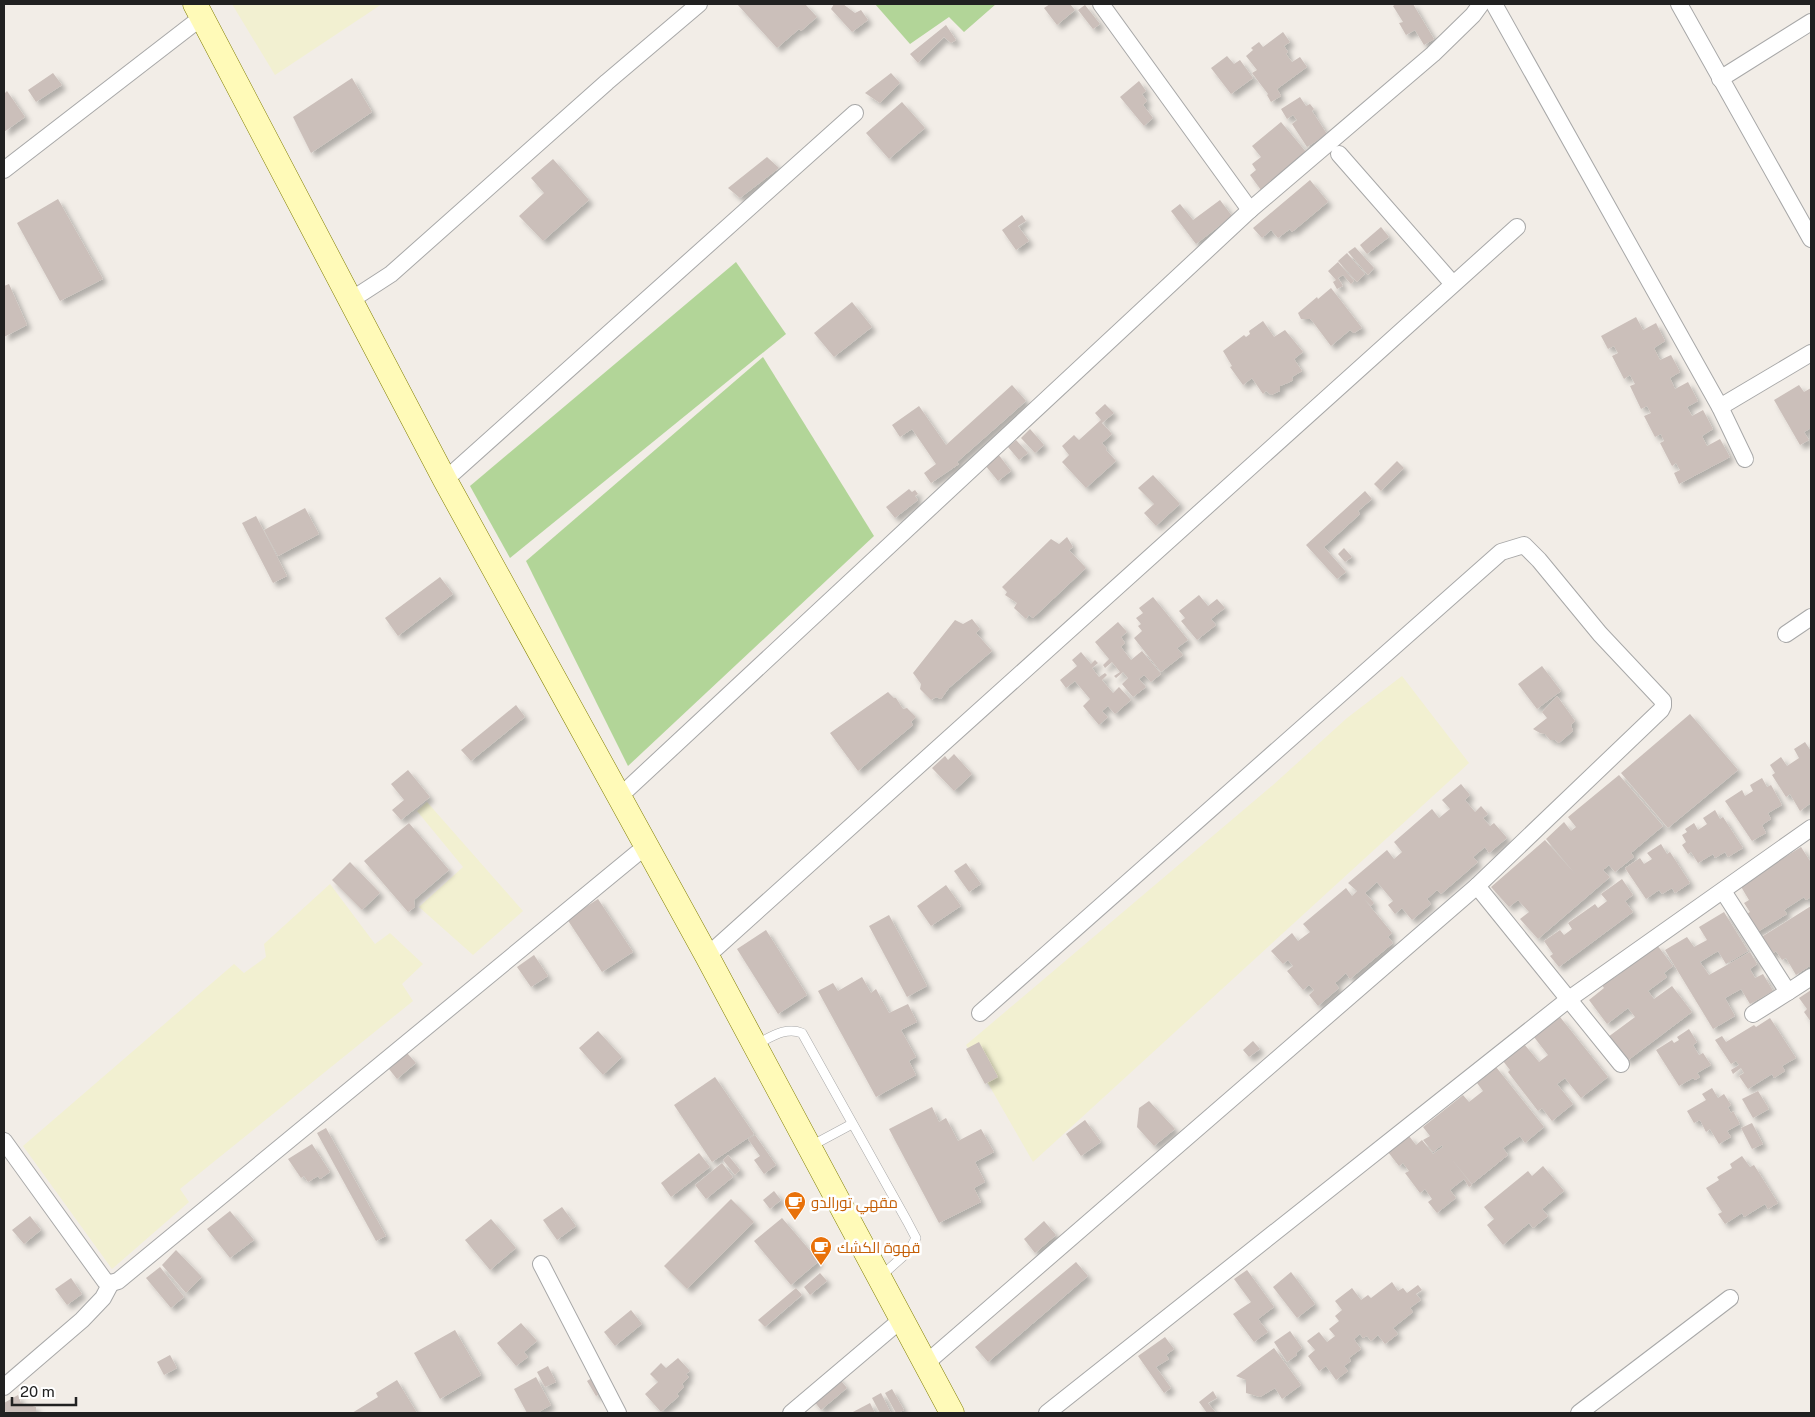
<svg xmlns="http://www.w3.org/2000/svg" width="1815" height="1417" viewBox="0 0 1815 1417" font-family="'Public Sans',Cairo,sans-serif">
  <defs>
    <filter id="shadow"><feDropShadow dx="4.5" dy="4.5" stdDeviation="2.5" flood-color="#0004"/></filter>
  </defs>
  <rect width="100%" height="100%" fill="#f2ede7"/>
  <!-- farmland -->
  <g fill="#f2f0d1">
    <polygon points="232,4 382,4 275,75"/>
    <polygon points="1402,676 1469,763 1033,1162 966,1045 1273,785 1347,718"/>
    <polygon points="427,802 523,911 473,955 419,907 463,867 417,811"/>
    <polygon points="330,884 375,944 390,933 423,964 402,984 413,1001 180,1189 189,1202 112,1269 23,1146 234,964 244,973 266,957 264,944"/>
  </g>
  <!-- forest -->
  <g fill="#b2d598">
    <polygon points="875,4 996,4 964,32 949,17 910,44"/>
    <polygon points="736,262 786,334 510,558 470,486"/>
    <polygon points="763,357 874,536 628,766 526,561"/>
  </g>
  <!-- building -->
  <g fill="#cbbfba" filter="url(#shadow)">
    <polygon points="737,4 805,4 817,17 801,31 799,29 777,48"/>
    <polygon points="834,4 843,4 855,13 861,10 868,20 852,32 831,9"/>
    <polygon points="1050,4 1070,4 1075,10 1057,25 1044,8"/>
    <polygon points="1396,4 1413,4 1434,39 1424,45 1415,30 1406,35 1399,23 1403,22 1393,6"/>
    <polygon points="1085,5 1100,24 1093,29 1078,10"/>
    <polygon points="946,25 956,40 951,43 944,37 918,63 910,54"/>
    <polygon points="1283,32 1290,42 1284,46 1288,52 1286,54 1292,62 1300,57 1307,67 1277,89 1281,96 1271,102 1267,95 1268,94 1252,73 1257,70 1246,56 1253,50 1251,48 1259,42 1263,47"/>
    <polygon points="1227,56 1234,64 1240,60 1253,78 1231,94 1211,68"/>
    <polygon points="53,73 62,85 36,102 28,90"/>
    <polygon points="891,73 900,83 880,103 865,93"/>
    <polygon points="352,78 372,112 311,153 293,117"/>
    <polygon points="1139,81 1146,91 1142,94 1147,101 1143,105 1153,118 1144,126 1120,97"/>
    <polygon points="7,91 25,117 4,132 4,94"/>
    <polygon points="1300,97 1306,106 1310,104 1314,109 1312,111 1327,134 1307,147 1292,124 1297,120 1293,115 1287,119 1281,109"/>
    <polygon points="902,102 925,128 889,159 866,133"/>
    <polygon points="1281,122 1306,152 1261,190 1250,175 1256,170 1252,164 1261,157 1252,146"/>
    <polygon points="767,157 779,168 740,198 728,188"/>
    <polygon points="553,159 589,200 543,241 519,216 544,193 531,178"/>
    <polygon points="1310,180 1328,202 1292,232 1290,229 1278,238 1271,230 1262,238 1253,228"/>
    <polygon points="58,199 103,279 60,301 17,223"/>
    <polygon points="1220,200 1232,216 1196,244 1171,211 1180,204 1193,220"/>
    <polygon points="1022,215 1026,221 1018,226 1029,241 1016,250 1002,230"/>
    <polygon points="1381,227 1389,237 1367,254 1360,245"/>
    <polygon points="1355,247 1374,268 1368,275 1348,252"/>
    <polygon points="1347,253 1365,274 1357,282 1338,261"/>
    <polygon points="1338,262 1354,281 1351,284 1343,275 1338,278 1343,286 1337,289 1333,282 1336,280 1328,271"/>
    <polygon points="9,284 27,325 4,337 4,286"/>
    <polygon points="1331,288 1362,328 1354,333 1350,330 1331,346 1313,322 1310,319 1301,319 1298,313 1317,297 1318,299"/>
    <polygon points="852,302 872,327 834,357 814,333"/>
    <polygon points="1636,317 1643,330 1656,323 1665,341 1654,348 1660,360 1671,355 1680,372 1670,378 1675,389 1688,382 1698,401 1687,407 1692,416 1703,410 1713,429 1702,436 1707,446 1720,439 1730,457 1679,484 1674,473 1680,470 1676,463 1672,466 1660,443 1664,441 1661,434 1655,437 1644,416 1651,413 1647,406 1641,409 1630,386 1635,384 1630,375 1624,379 1612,356 1618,353 1614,346 1608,349 1601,336"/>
    <polygon points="1263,321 1274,337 1285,330 1303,352 1294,359 1302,371 1292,377 1293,380 1290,382 1280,386 1280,391 1271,395 1266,391 1263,394 1252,378 1243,385 1230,367 1232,366 1223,351 1244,335 1246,337 1250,334 1249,331"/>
    <polygon points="1012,385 1026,401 957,462 959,464 931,483 924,473 936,464 912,429 900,437 892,425 919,406 946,445"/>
    <polygon points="1799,385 1804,392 1811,388 1811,428 1804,432 1809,440 1800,445 1774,400"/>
    <polygon points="1105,404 1114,413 1102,423 1112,434 1102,443 1107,449 1106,450 1116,461 1086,488 1062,462 1069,455 1062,446 1074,435 1079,440 1101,420 1095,413"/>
    <polygon points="1030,429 1044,445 1035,453 1021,438"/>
    <polygon points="1016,440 1028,453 1019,460 1008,447"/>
    <polygon points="998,454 1011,471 998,481 985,465"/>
    <polygon points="1397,461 1404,468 1381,491 1374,484"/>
    <polygon points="1153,475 1180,504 1156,526 1144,513 1154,504 1138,488"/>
    <polygon points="909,489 912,492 915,490 918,494 915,496 918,500 895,518 886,507"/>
    <polygon points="1365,491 1372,499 1358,511 1360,514 1324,547 1346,572 1337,579 1306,545"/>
    <polygon points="305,508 319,534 278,556 264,530"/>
    <polygon points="256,516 287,576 273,583 242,523"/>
    <polygon points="1067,537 1073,547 1069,550 1086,568 1033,618 1029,615 1026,619 1014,608 1017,603 1005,595 1007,592 1002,587 1051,539 1059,544"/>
    <polygon points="1344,548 1352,557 1345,562 1338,554"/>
    <polygon points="440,577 453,594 398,636 385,618"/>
    <polygon points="1199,595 1208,606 1217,599 1225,608 1211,619 1216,625 1197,640 1181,621 1185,618 1179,611"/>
    <polygon points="1153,597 1188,640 1177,648 1183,655 1161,672 1134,638 1142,631 1138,626 1141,624 1136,618 1143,613 1139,608"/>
    <polygon points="972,619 980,629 976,633 992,651 949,688 941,699 936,697 931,700 920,689 921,684 913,673 955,620 963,624"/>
    <polygon points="1118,622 1127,632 1121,637 1125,643 1121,647 1131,660 1142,651 1161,674 1151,682 1144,675 1139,679 1146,687 1133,697 1122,684 1128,678 1123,672 1116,678 1114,676 1120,672 1112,662 1105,668 1103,665 1109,659 1095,642"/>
    <polygon points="1081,652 1091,664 1095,660 1098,663 1092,668 1099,677 1105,673 1107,675 1102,680 1113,693 1119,687 1131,700 1115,714 1108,706 1102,711 1108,717 1099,725 1083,706 1090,699 1075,681 1066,688 1060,680 1077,666 1072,660"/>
    <polygon points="1542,666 1561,691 1537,709 1518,684"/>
    <polygon points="888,692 894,698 896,698 903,709 907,708 916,717 911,722 913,725 858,771 830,733"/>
    <polygon points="1557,696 1575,721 1571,725 1573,731 1559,743 1555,740 1550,740 1545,734 1540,733 1533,729 1547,718 1542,712"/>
    <polygon points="516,705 525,717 471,761 461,750"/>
    <polygon points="1690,714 1738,770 1668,828 1621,773"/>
    <polygon points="1805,742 1811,751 1811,803 1800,811 1790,794 1786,797 1772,775 1775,773 1770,765 1781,757 1787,766 1799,758 1794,749"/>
    <polygon points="954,754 972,774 954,791 932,768 945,756 948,760"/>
    <polygon points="408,770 430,797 401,820 392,810 404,800 391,784"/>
    <polygon points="1619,775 1663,826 1631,853 1634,857 1615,872 1609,865 1603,870 1610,877 1538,939 1520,919 1529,912 1518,900 1509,907 1491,887 1545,840 1576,875 1546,839 1564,822 1571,831 1576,827 1568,817"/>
    <polygon points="1762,778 1767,787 1771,785 1782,805 1768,813 1771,819 1762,825 1766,833 1752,841 1725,801 1742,790 1745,796 1753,791 1750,785"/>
    <polygon points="1461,784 1470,795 1465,800 1475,812 1481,806 1488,814 1483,818 1490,826 1494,823 1507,838 1489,853 1485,847 1473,857 1478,862 1441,894 1437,890 1427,899 1431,904 1412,920 1402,908 1395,914 1388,905 1393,901 1377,882 1365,893 1374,903 1371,906 1364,899 1392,933 1388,937 1393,943 1350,979 1346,973 1335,983 1339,988 1318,1006 1309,995 1314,990 1309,985 1303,990 1287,971 1293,966 1288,960 1283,964 1271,951 1292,933 1298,941 1310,932 1303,924 1346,888 1352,896 1357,891 1348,883 1387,850 1394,859 1402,852 1394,842 1432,809 1439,818 1450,809 1442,800"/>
    <polygon points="1715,810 1720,819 1723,817 1743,848 1728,857 1725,852 1715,858 1713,854 1698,863 1691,852 1688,854 1682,845 1686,842 1682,835 1687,832 1685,829 1694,823 1698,830 1707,824 1703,818"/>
    <polygon points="409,823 449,870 414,900 415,907 408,912 364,861"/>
    <polygon points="1661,844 1667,854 1670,852 1690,883 1675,893 1672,888 1662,894 1659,890 1646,899 1625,868 1640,858 1644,864 1652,859 1647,853"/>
    <polygon points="1801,847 1810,861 1811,861 1811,897 1806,900 1804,897 1784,910 1787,914 1754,934 1743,916 1750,912 1744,903 1749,900 1740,885"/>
    <polygon points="350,862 380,893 362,910 332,880"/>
    <polygon points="966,863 981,884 969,892 954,871"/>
    <polygon points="1622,879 1633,895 1625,901 1633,912 1559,967 1550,956 1553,954 1544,941 1560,930 1564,935 1572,929 1568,923 1595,904 1598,908 1607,901 1601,894"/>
    <polygon points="946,885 961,906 931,926 917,906"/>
    <polygon points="598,899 633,952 602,972 567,919"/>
    <polygon points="1811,906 1811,965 1796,975 1786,958 1782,960 1776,951 1770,955 1760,938"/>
    <polygon points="1724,912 1748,951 1726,964 1718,951 1700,962 1709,975 1750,952 1757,964 1750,969 1755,978 1763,974 1773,991 1750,1004 1741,989 1725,998 1735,1016 1713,1029 1665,950 1687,937 1694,947 1707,940 1699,927"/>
    <polygon points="889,915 927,986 907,997 869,926"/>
    <polygon points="766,930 807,995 778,1014 737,949"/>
    <polygon points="1657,945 1673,966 1664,973 1667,977 1648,991 1654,999 1672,986 1692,1012 1627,1061 1608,1037 1635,1017 1628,1008 1607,1024 1589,1000 1604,988 1600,982 1611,974 1614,978"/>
    <polygon points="534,955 548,976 531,987 517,967"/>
    <polygon points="862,977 871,993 876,989 889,1013 908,1004 917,1022 901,1030 916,1057 909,1061 916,1075 876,1097 818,991 833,983 838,991"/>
    <polygon points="1811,990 1811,1022 1804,1012 1807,1009 1799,998"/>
    <polygon points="1560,1017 1608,1077 1581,1098 1565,1078 1557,1084 1573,1104 1552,1121 1542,1108 1538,1111 1508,1072 1510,1070 1503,1061 1524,1044 1539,1062 1548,1055 1534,1037"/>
    <polygon points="1770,1018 1796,1058 1782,1066 1785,1071 1774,1078 1772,1074 1748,1089 1739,1076 1744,1073 1741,1068 1733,1074 1731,1070 1739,1065 1736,1061 1731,1064 1715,1040 1722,1036 1726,1042 1754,1025 1756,1027"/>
    <polygon points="1689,1029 1697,1042 1693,1045 1699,1055 1703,1053 1711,1065 1697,1073 1700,1077 1695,1080 1693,1078 1679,1086 1656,1050 1672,1040 1674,1043 1679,1040 1677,1037"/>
    <polygon points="598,1031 622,1057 603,1075 579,1048"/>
    <polygon points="1253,1041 1260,1049 1249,1057 1243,1050"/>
    <polygon points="979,1042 998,1077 985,1084 966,1049"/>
    <polygon points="407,1053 416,1063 397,1079 389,1069"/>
    <polygon points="1496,1067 1544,1127 1525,1143 1520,1136 1503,1148 1508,1155 1472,1184 1450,1157 1472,1185 1469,1187 1464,1179 1450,1190 1456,1198 1437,1213 1428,1202 1432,1199 1425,1189 1420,1193 1405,1173 1409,1171 1403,1163 1399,1166 1388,1152 1409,1136 1416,1145 1422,1140 1433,1154 1443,1147 1442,1145 1433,1152 1423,1140 1430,1136 1423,1127 1463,1095 1469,1102 1483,1091 1477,1083"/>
    <polygon points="715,1077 754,1134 712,1162 674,1105"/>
    <polygon points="1712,1088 1718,1098 1724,1094 1731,1105 1728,1107 1731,1113 1733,1111 1740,1124 1727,1131 1731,1137 1719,1144 1710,1129 1706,1132 1700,1120 1694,1123 1687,1111 1706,1100 1702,1094"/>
    <polygon points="1758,1091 1769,1109 1753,1118 1742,1099"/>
    <polygon points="1149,1101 1175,1129 1154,1146 1137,1127 1139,1108"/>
    <polygon points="932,1107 939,1122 946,1118 958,1141 981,1129 994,1152 975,1162 985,1182 974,1188 981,1202 939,1223 889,1129"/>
    <polygon points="1085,1120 1101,1142 1081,1156 1066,1134"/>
    <polygon points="1752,1123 1763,1144 1752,1149 1741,1128"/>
    <polygon points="326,1128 386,1236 376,1241 317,1133"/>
    <polygon points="755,1135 776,1165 764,1174 754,1160 760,1156 748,1139"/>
    <polygon points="312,1144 330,1172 320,1179 318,1176 308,1182 304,1176 301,1178 288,1159"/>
    <polygon points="699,1153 710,1167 671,1197 661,1183"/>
    <polygon points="728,1155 740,1170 735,1175 723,1160"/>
    <polygon points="1742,1156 1750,1167 1754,1165 1778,1203 1768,1209 1765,1204 1744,1217 1742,1213 1725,1224 1718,1214 1722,1212 1706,1188 1719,1180 1717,1177 1732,1168 1730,1164"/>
    <polygon points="722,1163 733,1177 706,1199 695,1185"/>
    <polygon points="1543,1166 1564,1191 1542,1209 1548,1216 1533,1228 1529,1223 1503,1245 1487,1225 1494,1219 1484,1207 1528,1171 1532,1176"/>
    <polygon points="774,1191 781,1200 770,1209 763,1200"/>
    <polygon points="731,1199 754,1222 687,1289 664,1266"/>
    <polygon points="562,1207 576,1226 557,1240 543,1220"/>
    <polygon points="230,1211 254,1240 230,1258 207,1229"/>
    <polygon points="30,1216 41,1230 24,1244 12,1230"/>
    <polygon points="782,1218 819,1261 791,1285 754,1241"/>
    <polygon points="491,1219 516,1248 490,1270 465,1240"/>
    <polygon points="1044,1221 1056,1235 1035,1253 1024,1239"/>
    <polygon points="176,1250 202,1277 186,1293 162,1265"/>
    <polygon points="1076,1262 1088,1276 988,1362 975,1347"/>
    <polygon points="160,1267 184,1297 171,1308 146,1278"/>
    <polygon points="1247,1270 1274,1307 1258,1319 1268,1332 1254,1342 1233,1314 1251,1302 1234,1279"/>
    <polygon points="1291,1272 1315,1304 1297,1318 1273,1287"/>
    <polygon points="820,1273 827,1281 810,1295 804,1287"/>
    <polygon points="71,1278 82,1294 67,1305 55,1289"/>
    <polygon points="1392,1282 1398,1291 1403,1288 1407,1293 1418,1285 1422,1290 1416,1294 1421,1300 1410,1308 1413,1312 1393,1328 1398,1334 1385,1344 1378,1335 1371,1341 1367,1336 1363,1338 1360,1334 1354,1339 1361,1349 1349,1358 1351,1361 1344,1366 1348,1371 1336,1380 1326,1366 1319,1371 1308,1356 1315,1350 1307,1341 1319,1332 1327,1342 1335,1336 1329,1329 1339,1321 1335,1316 1342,1310 1335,1301 1352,1288 1361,1300 1368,1295 1371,1298"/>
    <polygon points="796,1288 802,1295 765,1327 758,1320"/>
    <polygon points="631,1310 642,1324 615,1346 604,1332"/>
    <polygon points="521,1323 537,1341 524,1352 528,1357 516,1366 497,1343"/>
    <polygon points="455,1330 481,1375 440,1399 414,1353"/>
    <polygon points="1290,1331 1302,1348 1296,1353 1297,1355 1287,1362 1274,1342"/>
    <polygon points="1165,1337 1174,1349 1166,1355 1169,1359 1156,1367 1171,1388 1164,1393 1138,1356"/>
    <polygon points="1274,1348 1301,1385 1282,1399 1275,1388 1260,1397 1246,1393 1246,1380 1236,1376"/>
    <polygon points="170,1355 177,1368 164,1375 157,1362"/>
    <polygon points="678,1358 690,1371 686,1374 689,1377 682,1384 684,1387 677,1394 679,1396 661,1412 645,1394 658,1382 650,1374 661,1363 666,1368"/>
    <polygon points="548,1366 556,1382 545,1387 537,1372"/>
    <polygon points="836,1375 847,1388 821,1410 810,1396"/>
    <polygon points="595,1376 604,1392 596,1396 587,1381"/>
    <polygon points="536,1377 551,1405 537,1413 527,1413 514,1389"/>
    <polygon points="397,1380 417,1413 352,1413 378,1397 376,1393"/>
    <polygon points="892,1389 904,1410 898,1413 896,1413 885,1393"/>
    <polygon points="1213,1391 1217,1398 1208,1403 1216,1413 1207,1413 1199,1402"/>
    <polygon points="881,1393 891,1413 880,1413 872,1398"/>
    <polygon points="18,1395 21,1403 36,1407 36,1413 6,1413 4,1409 4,1403"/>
    <polygon points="870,1403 875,1413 851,1413"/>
  </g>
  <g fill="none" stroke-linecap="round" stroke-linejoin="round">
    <!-- lane casing -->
    <g stroke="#a8a8a8" stroke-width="10">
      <g id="lane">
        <path d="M755,1045C770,1038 785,1026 802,1033L907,1221L916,1238L909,1251L880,1277"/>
        <polyline points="811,1146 852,1124"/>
      </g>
    </g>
    <!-- street casing -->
    <g stroke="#a8a8a8" stroke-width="18">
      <g id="street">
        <polyline points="1101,4 1250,210"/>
        <polyline points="1494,4 1720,407 1811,353"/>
        <polyline points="1679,4 1811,239"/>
        <polyline points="1720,79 1811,22"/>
        <polyline points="1339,154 1453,284"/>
        <polyline points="4,170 202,17"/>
        <polyline points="351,300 391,274 607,82 699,4"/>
        <polyline points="1720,407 1745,459"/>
        <polyline points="445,480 855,113"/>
        <polyline points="1786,634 1811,617"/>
        <polyline points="619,797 1250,210 1433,54 1473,15 1481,4"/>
        <polyline points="1477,886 1621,1064"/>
        <polyline points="1723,891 1788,992 1811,977"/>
        <polyline points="707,956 1517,227"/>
        <polyline points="1753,1014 1788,992"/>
        <polyline points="4,1141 105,1281 111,1283 118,1281 646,846"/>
        <polyline points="541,1264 618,1413"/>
        <polyline points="924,1365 1477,886 1661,710 1663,706 1663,701 1600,634 1539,560 1524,545 1501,552 980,1013"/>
        <polyline points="4,1387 82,1320 103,1298 111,1283"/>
        <polyline points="791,1413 902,1319"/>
        <polyline points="1047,1413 1569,999 1811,828"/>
        <polyline points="1579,1413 1730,1298"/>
      </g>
    </g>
    <!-- secondary casing -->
    <g stroke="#807e00" stroke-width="25">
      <polyline id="secondary" points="195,4 445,480 707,956 952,1413"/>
    </g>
    <!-- lane -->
    <use href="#lane" stroke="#fff" stroke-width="9"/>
    <!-- street -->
    <use href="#street" stroke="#fff" stroke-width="16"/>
    <!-- secondary -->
    <use href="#secondary" stroke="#fffab8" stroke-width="24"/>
  </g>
  <!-- icons -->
  <defs>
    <g id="cafe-pin" transform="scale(1.125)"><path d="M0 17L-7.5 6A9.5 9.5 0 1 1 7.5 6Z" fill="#e8710a" stroke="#fff"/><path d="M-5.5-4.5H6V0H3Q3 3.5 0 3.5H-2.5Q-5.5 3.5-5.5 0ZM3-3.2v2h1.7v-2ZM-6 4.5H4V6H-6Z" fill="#fff"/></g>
  </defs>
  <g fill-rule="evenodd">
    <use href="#cafe-pin" x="795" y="1202"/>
    <use href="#cafe-pin" x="821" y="1247"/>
  </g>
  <g text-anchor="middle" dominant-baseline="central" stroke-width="5" stroke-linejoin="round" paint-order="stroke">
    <!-- food labels -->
    <g font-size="15" fill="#c56008" stroke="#fff" text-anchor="start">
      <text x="811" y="1202">مقهي تورالدو</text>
      <text x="837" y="1247">قهوة الكشك</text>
    </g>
  </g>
  <!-- border -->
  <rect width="1815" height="1417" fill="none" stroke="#212121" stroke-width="10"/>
  <!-- scale -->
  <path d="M12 1397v8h64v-8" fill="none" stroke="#212121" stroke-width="2.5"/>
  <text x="20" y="1397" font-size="15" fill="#212121" stroke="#ffffff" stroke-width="4" paint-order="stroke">20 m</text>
</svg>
